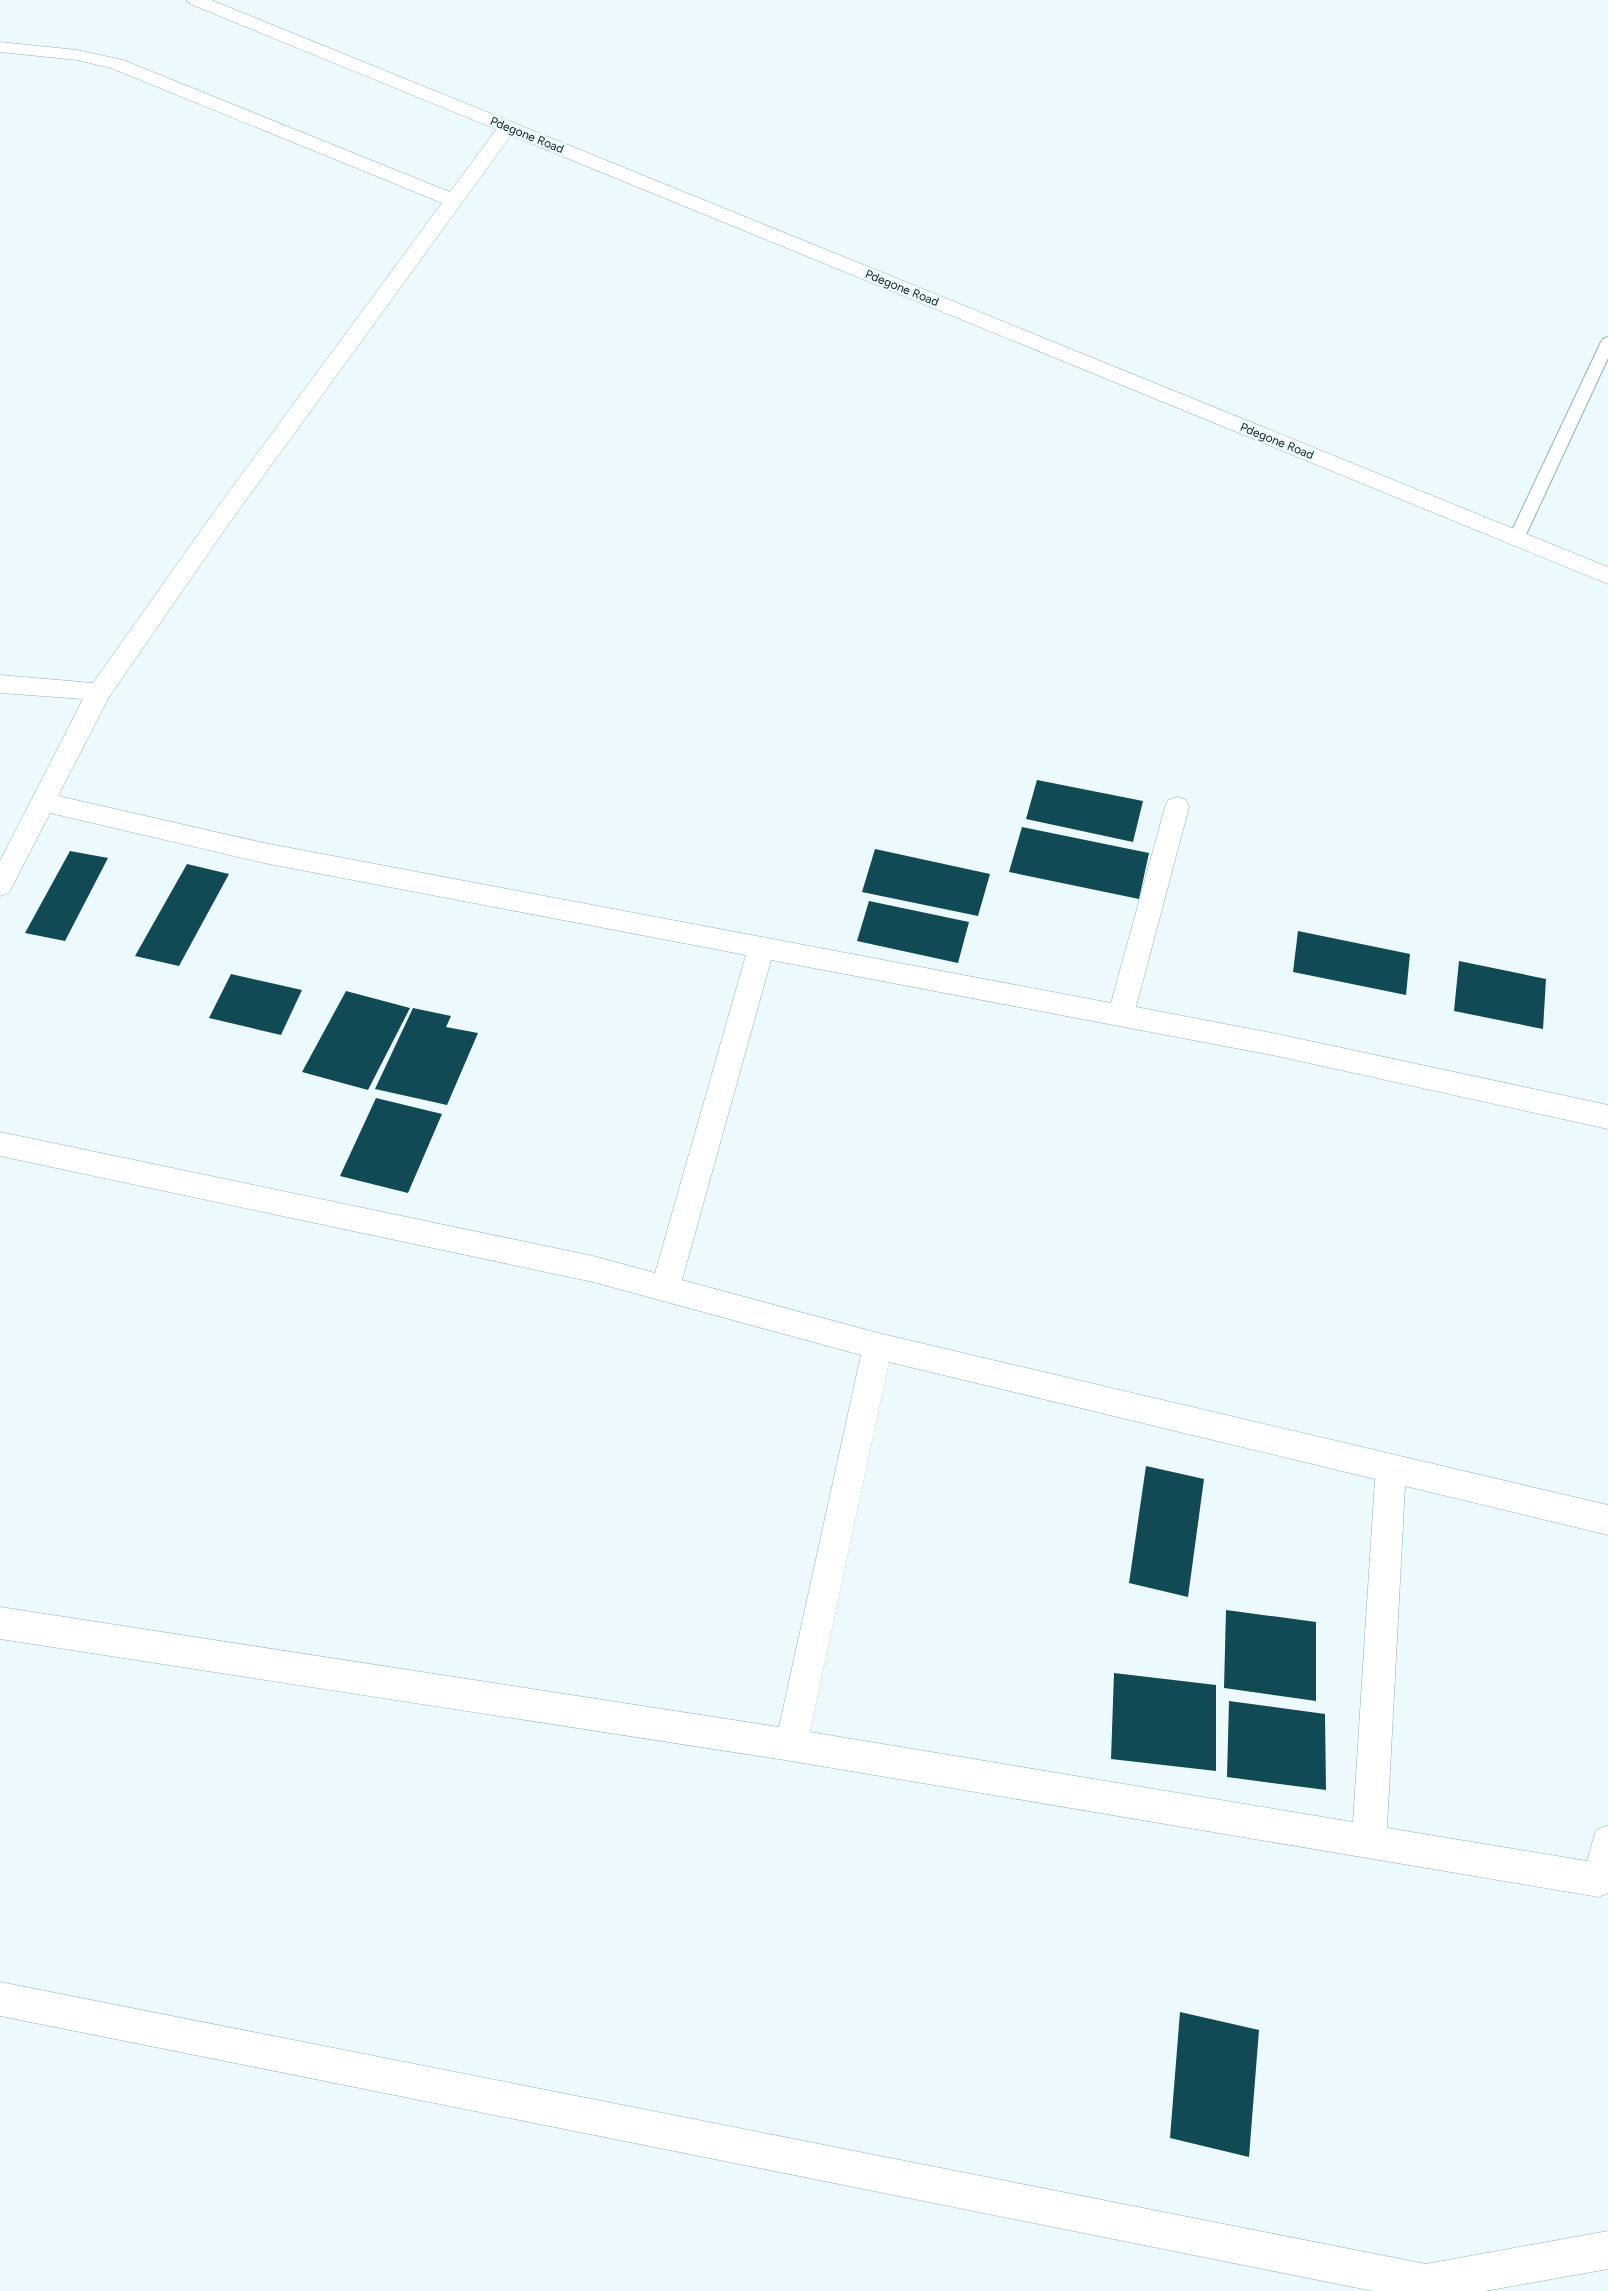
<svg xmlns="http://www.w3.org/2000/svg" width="1608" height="2291" viewBox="0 0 1608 2291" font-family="Figtree,sans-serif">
  <rect width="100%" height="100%" fill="#ecfafe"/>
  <!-- building -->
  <g fill="#114a55">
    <polygon points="1037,780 1143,801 1133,842 1026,819"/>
    <polygon points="1022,827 1149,853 1139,899 1009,872"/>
    <polygon points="875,849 990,874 978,916 862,892"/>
    <polygon points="70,851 108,858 65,941 25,933"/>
    <polygon points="187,864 229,874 179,966 135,956"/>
    <polygon points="869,901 969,922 958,963 857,941"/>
    <polygon points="1298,931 1410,954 1406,995 1293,972"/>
    <polygon points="1459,961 1546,979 1543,1029 1454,1011"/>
    <polygon points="231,974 302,990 281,1035 209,1018"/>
    <polygon points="346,991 410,1008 368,1090 302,1072"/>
    <polygon points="413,1008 451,1016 446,1027 478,1033 447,1105 375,1089"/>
    <polygon points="376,1098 442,1114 408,1193 340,1176"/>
    <polygon points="1146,1466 1204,1479 1188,1597 1129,1583"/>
    <polygon points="1226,1610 1316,1622 1316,1701 1224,1688"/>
    <polygon points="1114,1673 1216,1685 1216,1771 1111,1759"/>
    <polygon points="1229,1701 1325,1714 1326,1790 1227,1777"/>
    <polygon points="1180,2012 1259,2030 1249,2157 1170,2138"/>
  </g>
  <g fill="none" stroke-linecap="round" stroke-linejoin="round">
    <!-- lane casing -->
    <g stroke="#90b1b9" stroke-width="2">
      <polygon id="lane" points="1608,337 1608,358 1524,539 1522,543 1516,545 1510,543 1508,539 1601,342 1603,339"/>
    </g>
    <!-- street casing -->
    <g stroke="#90b1b9" stroke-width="1">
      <g id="street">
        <path d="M0,42L77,50L123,60L450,192L501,123L508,121L515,123L517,127L230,522L109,697L58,796L264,843L1111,1003L1165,807L1168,800L1177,797L1186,800L1189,807L1136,1007L1277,1034L1608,1105V1129L1277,1056L771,960L682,1280L878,1333L1608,1505V1535L1405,1486L1387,1828L1587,1861L1596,1830L1608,1825V1893L1599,1897L791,1761L0,1639V1607L779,1727L861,1355L593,1282L0,1156V1132L593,1256L655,1273L746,955L264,863L50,813L9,893L0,896V861L83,699L0,693V675L93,683L214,512L442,203L111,68L77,60L0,52ZM889,1362L1375,1479L1353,1822L810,1732Z"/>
        <polygon points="0,1982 1426,2264 1608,2231 1608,2269 1485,2291 1373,2291 0,2016"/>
      </g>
    </g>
    <!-- highway casing -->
    <g stroke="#90b1b9" stroke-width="1">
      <polygon id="highway" points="187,0 211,0 1608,567 1608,584 190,4"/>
    </g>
    <!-- lane -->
    <use href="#lane" fill="#fff" fill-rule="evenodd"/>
    <!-- street -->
    <use href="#street" fill="#fff" fill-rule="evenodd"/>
    <!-- highway -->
    <use href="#highway" fill="#fff" fill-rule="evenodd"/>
  </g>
  <g text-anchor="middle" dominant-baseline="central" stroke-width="5" stroke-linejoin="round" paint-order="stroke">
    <!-- far-street labels -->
    <g font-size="12" fill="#121f22" stroke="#ecfafe">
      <text transform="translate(527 135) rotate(22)">Pdegone Road</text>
      <text transform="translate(902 288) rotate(22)">Pdegone Road</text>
      <text transform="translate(1277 441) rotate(22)">Pdegone Road</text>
    </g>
  </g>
</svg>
